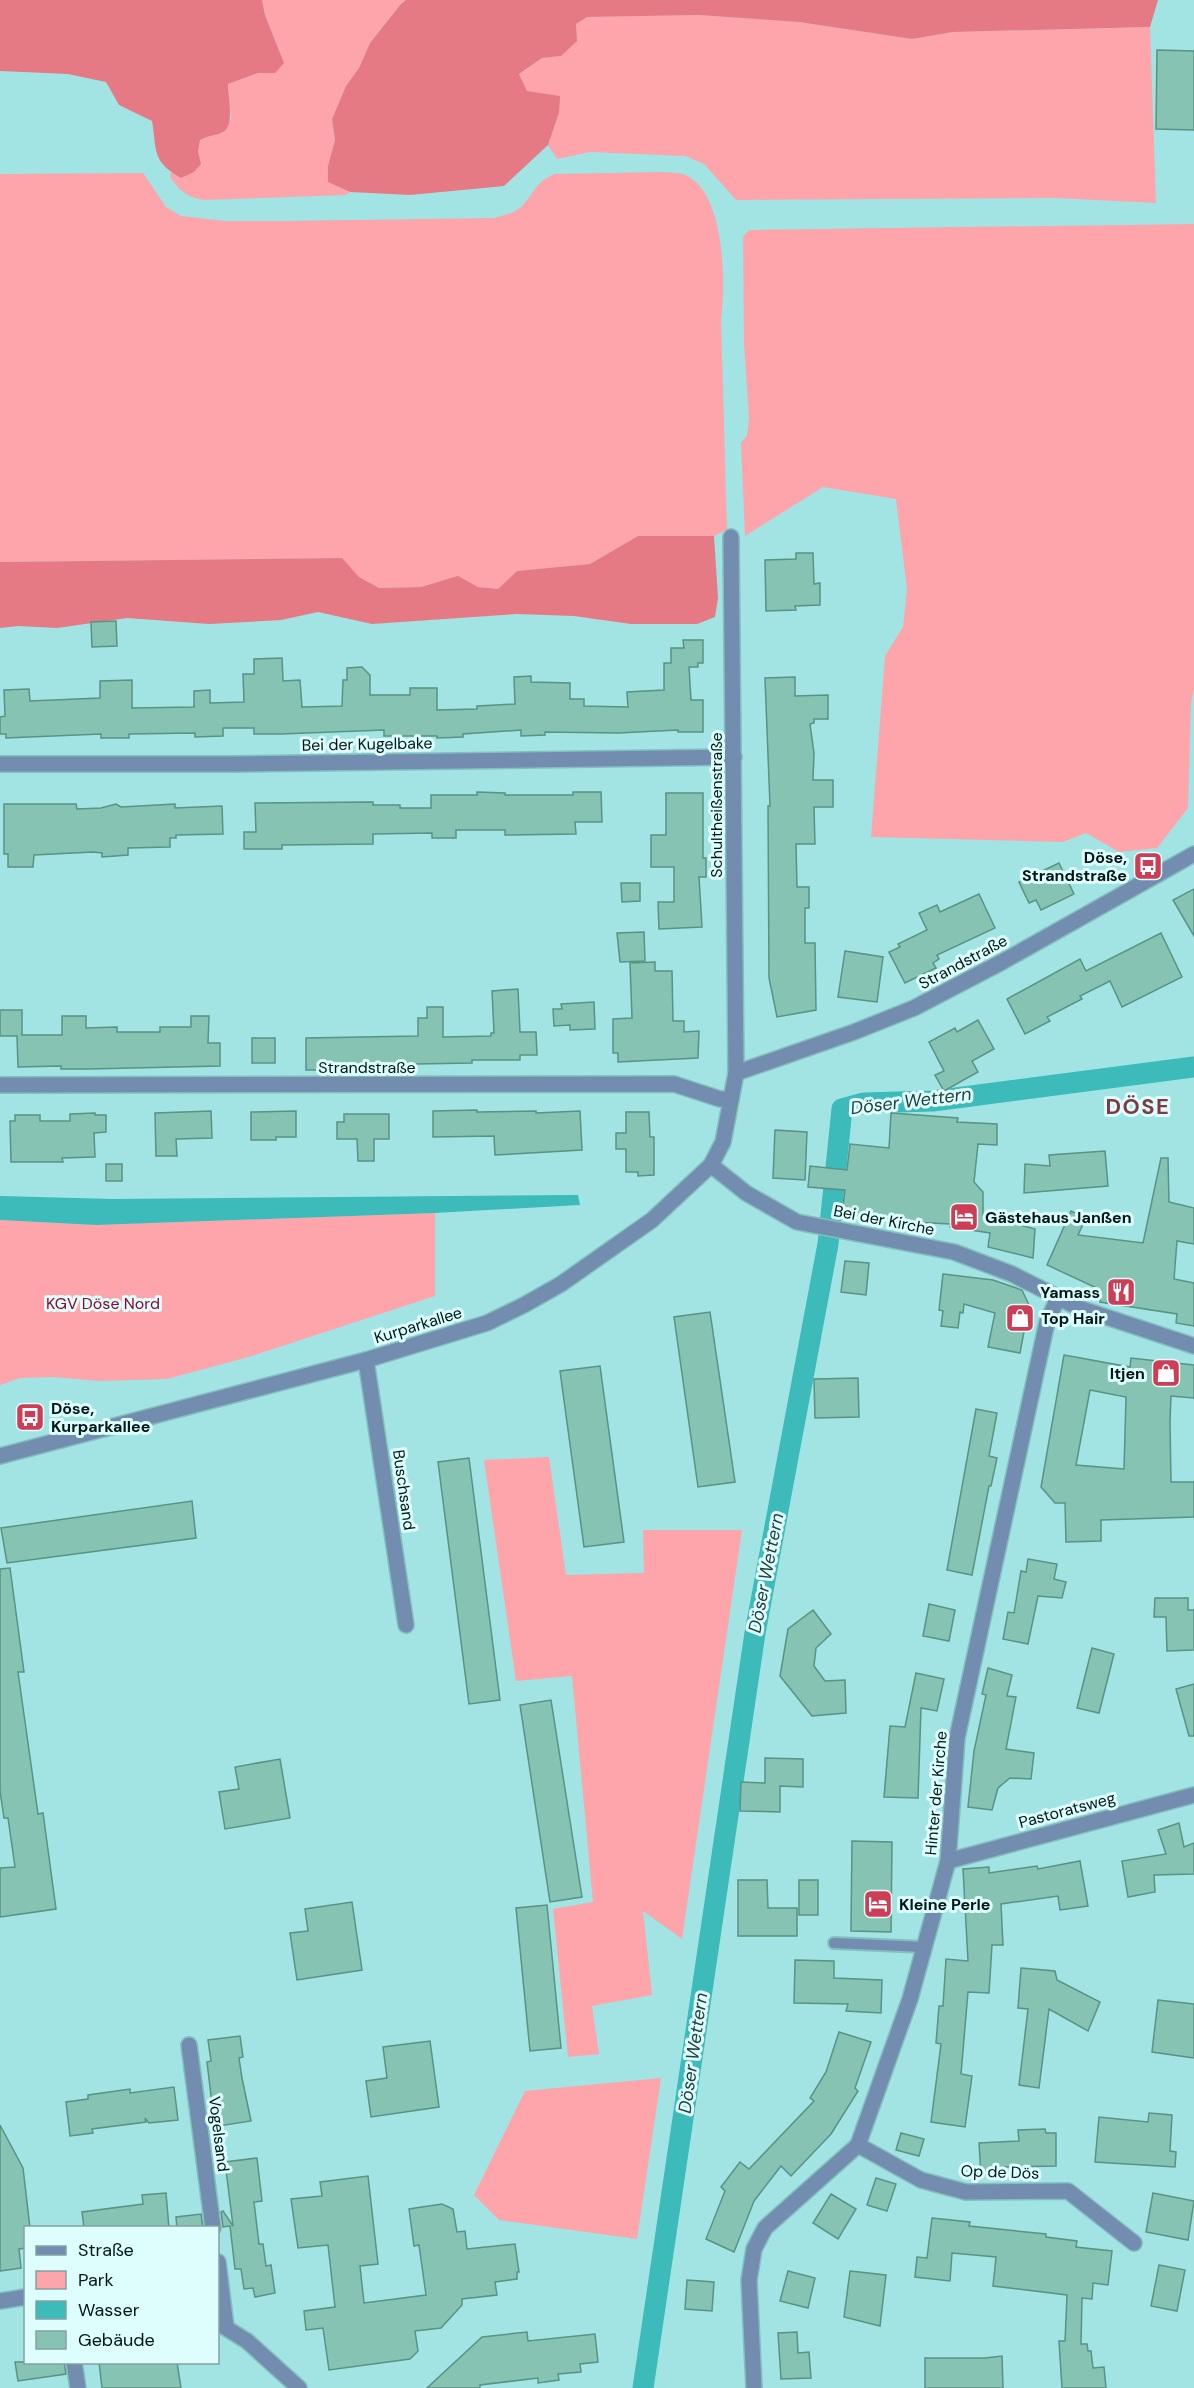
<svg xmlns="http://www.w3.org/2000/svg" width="1194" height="2388" viewBox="0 0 1194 2388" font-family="'DM Sans',sans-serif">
  <rect width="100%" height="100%" fill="#a1e4e3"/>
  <!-- green -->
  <g fill="#fda5ab">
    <path d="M262,0H406L401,4L370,43L359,68L346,86L332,119L335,140L328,166V182L350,192L346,195L204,200C187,197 180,191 170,177L171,172L181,178L201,164L198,151L200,140L210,134L222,133L231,119L228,84L258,73H275L280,52L265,15Z"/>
    <polygon points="699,15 799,22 912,39 953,32 1150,27 1156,203 1055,198 736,200 704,164 685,156 590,152 557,159 548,145 559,113 527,91 519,74 542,58 561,56 576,24 587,17"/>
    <path d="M662,172C669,173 679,172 685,175C725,191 726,284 721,319L727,530L714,536H638L590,564L517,571L499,589L478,587L458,577L421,587L379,588L359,577L341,558L0,562V174L143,173L166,207L181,216L225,221H284L494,218C505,215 516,213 524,204C535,191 538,180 555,174Z"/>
    <polygon points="1194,224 1194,689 1191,702 1188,808 1157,848 1119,852 1086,833 1063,842 871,837 885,656 903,627 907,589 896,499 823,487 745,536 741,443 747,436 749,418 744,345 743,237 749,230"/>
    <polygon points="435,1213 435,1296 252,1356 167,1379 100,1381 53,1377 20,1378 0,1385 0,1220 96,1225"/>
    <polygon points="549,1457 566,1575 644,1573 643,1530 742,1530 682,1939 643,1911 652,1995 592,2006 599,2054 568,2057 553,1909 593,1902 572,1676 516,1681 484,1460"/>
    <polygon points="661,2078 637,2239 499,2220 474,2195 525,2091"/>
  </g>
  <!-- forest -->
  <g fill="#e67a84">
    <path d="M0,0H262L265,15L284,63L275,73H258L228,84C228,96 235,126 223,132C216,136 208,135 200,140L198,151L201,164L194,172L181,178C151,161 157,150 152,121L119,105L106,82L68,74L0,71Z"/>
    <polygon points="406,0 1158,0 1150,27 953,32 912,39 799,22 699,15 587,17 576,24 577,41 561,56 542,58 519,74 527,91 560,96 559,113 548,145 504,186 410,195 350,192 328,182 328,166 335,140 332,119 346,86 359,68 370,43 401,4"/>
    <polygon points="638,536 714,536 718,598 715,617 697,624 631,624 574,616 517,614 372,624 318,612 281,620 209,624 127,618 57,628 18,626 0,628 0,562 342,558 359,577 379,588 421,587 458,576 478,587 498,589 517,571 590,564"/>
  </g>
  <!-- water -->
  <polygon fill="#3dbaba" points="578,1195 580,1205 435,1213 96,1225 0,1220 0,1196 113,1199"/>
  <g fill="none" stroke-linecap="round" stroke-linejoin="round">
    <!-- canal -->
    <polyline stroke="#3dbaba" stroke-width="21" points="643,2388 755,1633 828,1244 842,1109 864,1103 933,1101 1194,1067"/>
  </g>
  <!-- building -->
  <g fill="#86c3b2" stroke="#589383" stroke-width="1.5" fill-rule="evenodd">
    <polygon points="1157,50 1194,51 1194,130 1156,129"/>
    <polygon points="796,553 813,553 814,584 820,583 820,605 795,606 796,610 766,611 765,560 796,559"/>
    <polygon points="116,621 117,646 92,647 91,622"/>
    <polygon points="683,640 703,640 703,663 698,663 698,667 689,667 691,700 703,700 703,732 678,732 678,730 618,733 545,732 545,735 521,736 521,730 463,734 463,737 437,738 437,736 384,736 384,730 281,734 254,734 254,728 223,728 223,736 195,737 195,733 129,734 129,738 101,738 101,734 6,738 6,734 0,734 0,717 5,716 4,690 29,689 30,701 100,698 100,681 132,680 132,708 194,707 194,691 210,690 210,703 244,702 243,674 254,674 254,659 282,658 283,681 300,680 302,707 342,706 343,680 347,680 347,668 362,667 370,675 370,695 410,695 410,688 437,688 437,710 477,709 477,706 515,704 514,677 531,676 531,682 570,683 570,699 584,699 584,706 628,707 627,692 664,690 664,663 671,663 671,648 684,648"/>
    <polygon points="795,677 795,696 828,695 828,719 814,719 814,723 810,724 814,753 813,780 833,780 833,807 814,807 815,844 796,844 797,887 809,887 809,908 805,908 805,943 815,943 816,1010 777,1017 769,978 768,806 770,806 765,678"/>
    <polygon points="477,792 505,793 505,795 573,795 573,792 601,792 602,822 575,822 576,834 505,835 505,830 456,830 456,838 432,838 432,833 373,834 373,844 282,845 282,849 244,849 244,832 256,832 255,803 373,802 373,805 400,805 400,808 431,808 431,795 477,795"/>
    <polygon points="666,793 703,793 703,858 706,858 706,877 699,877 702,927 659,929 658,902 674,902 674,867 651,867 651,835 666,835"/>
    <polygon points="4,804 76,804 77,809 101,808 116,804 121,807 175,804 175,808 222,806 223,834 176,835 176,838 170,838 170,847 128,848 128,855 102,857 102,853 93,852 34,855 33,867 8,867 8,854 4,854"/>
    <polygon points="1059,863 1074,894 1041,910 1036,900 1029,903 1019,882"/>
    <polygon points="621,883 640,883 640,901 622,902"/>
    <polygon points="1194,889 1194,936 1173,900"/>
    <polygon points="979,894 995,928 937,955 939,959 933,963 936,968 905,983 889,952 900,947 898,944 927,930 919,913 937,905 940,912"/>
    <polygon points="644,932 645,961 620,962 617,933"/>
    <polygon points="1161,933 1182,977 1122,1007 1110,981 1080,996 1082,999 1047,1017 1050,1021 1025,1034 1007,999 1080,959 1086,971"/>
    <polygon points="845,951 883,957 877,1002 838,997"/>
    <polygon points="655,962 655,971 672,971 673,1021 684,1021 684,1032 699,1031 698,1058 618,1062 618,1053 613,1053 613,1019 632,1018 630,963"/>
    <polygon points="518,989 520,1032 536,1032 537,1055 520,1055 520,1060 472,1060 472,1063 359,1065 359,1070 306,1070 306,1038 418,1036 418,1018 427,1018 427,1007 443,1007 443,1037 491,1036 491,1033 494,1033 492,991"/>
    <polygon points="594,1002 595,1029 570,1030 570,1025 554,1026 553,1009 562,1009 561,1004"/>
    <polygon points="0,1010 22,1010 22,1035 62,1035 62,1016 86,1016 86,1028 117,1027 117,1032 160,1032 160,1027 191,1027 191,1016 209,1016 208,1043 220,1043 220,1066 88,1069 61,1069 61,1066 18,1067 17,1036 0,1036"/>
    <polygon points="978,1020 994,1049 972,1061 978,1072 944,1091 935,1075 944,1071 929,1042 955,1028 957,1032"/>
    <rect x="252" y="1038" width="23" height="25"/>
    <polygon points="477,1110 477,1112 536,1111 536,1113 580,1111 582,1150 495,1155 494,1136 433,1137 433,1111"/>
    <polygon points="211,1111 212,1138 176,1139 177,1156 156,1156 155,1113"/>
    <polygon points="296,1111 296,1137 276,1137 276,1140 251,1140 251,1112"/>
    <polygon points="626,1112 649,1112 650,1137 654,1137 654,1175 638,1176 638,1172 626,1172 626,1149 616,1149 616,1133 626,1133"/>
    <polygon points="95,1113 95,1115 106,1115 106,1132 94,1133 95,1157 62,1158 63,1162 11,1162 10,1121 15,1121 15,1115 40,1115 40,1121 70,1121 70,1114"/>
    <polygon points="891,1113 958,1118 957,1122 997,1124 997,1145 978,1144 974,1182 983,1192 983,1215 1035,1229 1033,1258 988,1247 990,1233 950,1227 951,1224 888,1221 888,1218 842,1214 845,1190 808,1187 810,1166 847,1170 850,1144 889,1148"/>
    <polygon points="344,1114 389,1114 389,1139 374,1139 374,1161 358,1161 357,1139 337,1139 337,1122 344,1122"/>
    <polygon points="775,1130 807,1132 805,1180 773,1178"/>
    <polygon points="1105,1151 1108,1186 1024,1193 1025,1164 1050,1166 1049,1155"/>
    <polygon points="1161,1158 1168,1158 1169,1202 1194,1208 1194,1244 1177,1241 1174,1279 1194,1283 1194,1326 1176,1323 1177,1314 1100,1302 1101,1290 1047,1265 1071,1211 1086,1218 1078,1235 1143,1243"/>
    <rect x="106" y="1164" width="16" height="17"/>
    <polygon points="845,1261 869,1263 866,1295 841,1292"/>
    <polygon points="943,1274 993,1280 1022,1290 1029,1305 1020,1353 988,1347 995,1313 964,1304 963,1313 960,1312 958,1328 941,1326 943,1311 939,1310"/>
    <polygon points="710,1312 735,1482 698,1487 674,1317"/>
    <path d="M1064,1355L1130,1367L1131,1358L1194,1365V1398L1171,1396L1170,1421L1171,1482H1194V1517L1101,1520V1541L1066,1542L1065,1503H1055L1041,1487ZM1090,1390L1126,1397L1124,1469L1076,1465Z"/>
    <polygon points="600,1366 624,1542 584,1547 560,1371"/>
    <polygon points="858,1378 859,1417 815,1418 814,1379"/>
    <polygon points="976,1409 997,1413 989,1456 997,1458 991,1486 989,1486 972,1575 947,1570"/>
    <polygon points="469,1458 500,1700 469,1704 438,1462"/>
    <polygon points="192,1501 196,1538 7,1563 1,1528"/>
    <polygon points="1028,1559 1057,1564 1054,1579 1066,1582 1062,1598 1038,1596 1028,1644 1003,1639 1008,1612 1014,1613 1021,1571 1026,1572"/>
    <polygon points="10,1568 24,1672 18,1672 38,1814 43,1813 56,1909 0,1917 0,1868 15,1867 8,1818 4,1818 0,1791 0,1569"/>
    <polygon points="1155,1598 1188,1598 1188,1610 1194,1610 1194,1650 1167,1651 1166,1617 1154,1617"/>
    <polygon points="929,1604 955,1610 949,1641 923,1636"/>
    <polygon points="813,1610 831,1634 816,1648 814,1666 825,1681 845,1680 846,1713 812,1716 780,1676 788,1629"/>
    <polygon points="1092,1648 1114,1654 1099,1713 1077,1708"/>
    <polygon points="988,1668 1012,1675 1007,1696 1016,1697 1006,1749 1034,1753 1031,1779 1010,1778 998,1788 992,1810 968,1807 974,1751 986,1695 982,1694"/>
    <polygon points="916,1673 944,1679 937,1711 921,1708 918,1798 884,1797 890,1726 905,1727"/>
    <polygon points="1194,1684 1194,1736 1189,1736 1176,1689"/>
    <polygon points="551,1700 582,1897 550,1902 520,1705"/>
    <polygon points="765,1758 803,1759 803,1787 780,1786 780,1812 740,1811 741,1782 765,1783"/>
    <polygon points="280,1759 290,1818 225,1829 219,1792 239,1789 235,1767"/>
    <polygon points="1179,1823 1184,1847 1194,1843 1194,1874 1154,1875 1155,1892 1128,1897 1122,1861 1166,1854 1158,1830"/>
    <polygon points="852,1841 892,1842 891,1932 851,1931"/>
    <polygon points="1080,1861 1088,1906 1060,1910 1058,1896 1001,1904 1003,1945 992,1945 989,1993 968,1992 961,2074 972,2076 965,2127 931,2122 941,2044 936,2043 939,2006 943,2006 946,1959 968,1961 963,1869 989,1867 989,1873 1037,1866 1038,1869"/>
    <polygon points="738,1880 767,1880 768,1908 797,1908 797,1936 738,1936"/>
    <rect x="799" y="1880" width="19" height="35"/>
    <polygon points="352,1902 362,1970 297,1980 290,1933 308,1931 305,1909"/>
    <polygon points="547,1905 561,2048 530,2051 516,1908"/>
    <polygon points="795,1960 834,1961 834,1978 882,1980 881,2013 846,2011 848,2004 794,2003"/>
    <polygon points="1021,1968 1055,1971 1057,1980 1100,2002 1088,2031 1049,2009 1039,2088 1019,2085 1028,2009 1018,2008"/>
    <polygon points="1158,2000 1194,2004 1194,2058 1152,2052"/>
    <polygon points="839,2032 871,2042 855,2088 858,2091 831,2134 791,2176 781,2166 754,2201 734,2252 706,2239 725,2191 721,2187 740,2162 749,2169 814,2101 810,2098 826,2072"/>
    <polygon points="240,2036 243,2057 239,2058 242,2078 251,2121 219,2126 216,2103 212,2104 207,2062 211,2061 208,2040"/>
    <polygon points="430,2041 439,2107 371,2117 366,2081 387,2078 383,2047"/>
    <polygon points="174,2087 178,2120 149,2123 145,2118 146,2122 92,2129 93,2133 70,2136 66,2102 88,2099 88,2095 130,2089 130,2093"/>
    <polygon points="1149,2113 1172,2115 1170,2151 1176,2152 1175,2167 1095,2162 1099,2117 1148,2122"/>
    <polygon points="0,2125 23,2168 30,2228 26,2228 26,2248 19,2249 21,2268 0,2271"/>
    <polygon points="1045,2129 1046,2133 1056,2133 1056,2166 1005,2167 1005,2173 981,2175 979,2143 1019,2141 1018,2130"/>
    <polygon points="901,2133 924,2139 919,2156 896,2150"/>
    <polygon points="257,2158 262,2201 254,2202 259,2244 263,2244 266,2266 271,2265 275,2293 255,2297 253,2288 244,2289 241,2269 235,2269 230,2226 223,2227 221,2212 223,2211 233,2226 225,2162"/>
    <polygon points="368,2176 378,2264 360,2266 364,2303 426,2295 419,2245 414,2246 409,2209 442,2204 453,2209 457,2232 465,2231 467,2249 515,2244 519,2272 517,2272 517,2279 495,2282 497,2295 462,2299 462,2305 441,2328 415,2331 418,2351 410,2359 329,2370 323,2328 306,2330 304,2311 335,2307 328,2245 298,2248 291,2199 322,2196 320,2182"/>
    <polygon points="876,2178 896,2184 887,2211 867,2205"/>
    <polygon points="166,2193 169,2228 84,2228 82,2212 143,2204 142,2195"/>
    <polygon points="1153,2193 1194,2201 1188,2240 1146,2232"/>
    <polygon points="831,2194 856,2209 838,2239 813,2223"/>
    <polygon points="201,2214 203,2228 177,2228 176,2217"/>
    <polygon points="932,2218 970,2222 969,2226 1046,2234 1046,2237 1077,2241 1076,2247 1112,2251 1108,2285 1093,2283 1092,2299 1082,2298 1081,2344 1087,2344 1088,2351 1091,2351 1093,2368 1104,2367 1106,2388 1062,2388 1059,2341 1065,2341 1067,2295 993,2286 996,2257 952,2253 950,2281 915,2277 917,2257 927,2258"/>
    <polygon points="1159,2265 1185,2270 1177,2311 1151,2306"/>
    <polygon points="788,2271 815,2278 808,2308 780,2301"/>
    <polygon points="850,2271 886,2275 880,2326 844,2317"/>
    <polygon points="687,2280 714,2282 712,2311 685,2309"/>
    <polygon points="527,2332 528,2341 595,2334 598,2362 580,2364 581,2372 558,2374 559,2380 538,2383 538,2378 480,2385 480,2388 427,2388 482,2337"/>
    <polygon points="797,2332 798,2353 809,2352 811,2378 781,2379 778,2333"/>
    <polygon points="1002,2356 1003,2388 925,2388 925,2358 985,2358"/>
    <polygon points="15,2362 64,2362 66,2374 18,2381"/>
    <polygon points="99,2362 177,2362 181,2388 102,2388"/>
  </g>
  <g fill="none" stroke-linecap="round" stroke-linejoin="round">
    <!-- service casing -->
    <g stroke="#84bfbe" stroke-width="14">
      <polyline id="service" points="834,1943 924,1947"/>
    </g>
    <!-- minor casing -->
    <g stroke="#84bfbe" stroke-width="18">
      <g id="minor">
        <polyline points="0,764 236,764 734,757"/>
        <polyline points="736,1073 854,1032 914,1008 1002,962 1194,854"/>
        <polyline points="0,1085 674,1084 720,1099 731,1099"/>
        <polyline points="711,1165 746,1193 797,1222 954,1252 1012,1274 1079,1308 1194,1346"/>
        <polyline points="366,1360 406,1625"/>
        <polyline points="0,1456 366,1360 487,1323 524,1305 561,1284 652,1220 711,1165 723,1142 736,1073 731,537"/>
        <polyline points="948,1861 1194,1795"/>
        <polyline points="189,2045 213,2228"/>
        <polyline points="858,2145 921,2180 966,2192 1068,2191 1134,2243"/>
        <polyline points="218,2262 226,2327"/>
        <polyline points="0,2301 26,2297"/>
        <polyline points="218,2323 247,2341 299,2388"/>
        <polyline points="74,2362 78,2388"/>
        <polyline points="754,2388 749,2280 754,2249 765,2228 858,2145 910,1999 948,1861 957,1738 1047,1322 1058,1298"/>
      </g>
    </g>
    <!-- service -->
    <use href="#service" stroke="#728daf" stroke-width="10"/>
    <!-- minor -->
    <use href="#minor" stroke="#728daf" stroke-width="15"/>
  </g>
  <!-- icons -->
  <defs>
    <g id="bus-square" transform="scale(1.5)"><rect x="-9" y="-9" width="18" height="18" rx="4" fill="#cd3d56" stroke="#ddfefd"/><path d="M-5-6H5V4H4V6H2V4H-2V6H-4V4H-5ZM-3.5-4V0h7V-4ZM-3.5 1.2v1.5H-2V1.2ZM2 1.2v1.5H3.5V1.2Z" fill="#fff"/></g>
    <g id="hotel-square" transform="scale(1.5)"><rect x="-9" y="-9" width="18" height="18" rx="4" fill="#cd3d56" stroke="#ddfefd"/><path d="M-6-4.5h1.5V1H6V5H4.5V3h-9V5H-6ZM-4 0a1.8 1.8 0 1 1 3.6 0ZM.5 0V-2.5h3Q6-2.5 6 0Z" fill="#fff"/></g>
    <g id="restaurant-square" transform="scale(1.5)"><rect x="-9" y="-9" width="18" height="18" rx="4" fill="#cd3d56" stroke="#ddfefd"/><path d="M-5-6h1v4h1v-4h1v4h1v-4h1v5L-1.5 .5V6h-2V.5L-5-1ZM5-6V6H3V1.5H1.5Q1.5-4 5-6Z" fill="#fff"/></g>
    <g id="shop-square" transform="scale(1.5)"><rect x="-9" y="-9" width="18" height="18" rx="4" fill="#cd3d56" stroke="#ddfefd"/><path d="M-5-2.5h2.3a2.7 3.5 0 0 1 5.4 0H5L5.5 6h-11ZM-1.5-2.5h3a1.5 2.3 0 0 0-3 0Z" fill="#fff"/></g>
  </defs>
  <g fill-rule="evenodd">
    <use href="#bus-square" x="1148" y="866"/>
    <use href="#hotel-square" x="964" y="1217"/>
    <use href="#restaurant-square" x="1121" y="1292"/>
    <use href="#shop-square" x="1020" y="1318"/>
    <use href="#shop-square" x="1166" y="1373"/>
    <use href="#bus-square" x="30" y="1417"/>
    <use href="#hotel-square" x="878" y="1904"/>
  </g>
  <g text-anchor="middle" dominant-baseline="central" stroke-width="6" stroke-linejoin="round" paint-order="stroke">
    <!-- street labels -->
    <g font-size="16" fill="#001616" stroke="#ddfefd">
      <text transform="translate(367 744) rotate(-1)">Bei der Kugelbake</text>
      <text transform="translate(716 805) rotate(-90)">Schultheißenstraße</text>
      <text transform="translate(963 962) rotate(-28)">Strandstraße</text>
      <text x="367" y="1067">Strandstraße</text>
      <text transform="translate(884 1220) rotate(11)">Bei der Kirche</text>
      <text transform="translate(418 1325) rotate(-17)">Kurparkallee</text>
      <text transform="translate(404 1490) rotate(82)">Buschsand</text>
      <text transform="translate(936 1793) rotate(-85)">Hinter der Kirche</text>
      <text transform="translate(1067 1810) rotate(-15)">Pastoratsweg</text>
      <text transform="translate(219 2134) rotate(83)">Vogelsand</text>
      <text transform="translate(1000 2172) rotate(2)">Op de Dös</text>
    </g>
    <!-- poi labels -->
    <g font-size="16" font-weight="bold" fill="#001616" stroke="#ddfefd" text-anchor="start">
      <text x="1127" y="857" text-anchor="end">Döse,<tspan x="1127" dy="18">Strandstraße</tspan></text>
      <text x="985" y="1217">Gästehaus Janßen</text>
      <text x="1100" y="1292" text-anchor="end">Yamass</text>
      <text x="1041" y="1318">Top Hair</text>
      <text x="1145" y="1373" text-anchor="end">Itjen</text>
      <text x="51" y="1408">Döse,<tspan x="51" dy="18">Kurparkallee</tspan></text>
      <text x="899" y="1904">Kleine Perle</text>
    </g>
    <!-- park labels -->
    <g font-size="16" fill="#91062f" stroke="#ddfefd">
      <text x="103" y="1303">KGV Döse Nord</text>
    </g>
    <!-- water labels -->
    <g font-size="18" font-style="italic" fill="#233e3d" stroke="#ddfefd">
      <text transform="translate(911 1101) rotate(-7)">Döser Wettern</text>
      <text transform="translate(766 1573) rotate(-79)">Döser Wettern</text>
      <text transform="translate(693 2053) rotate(-82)">Döser Wettern</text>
    </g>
    <!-- district labels -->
    <g font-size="22" font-weight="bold" letter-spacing="1.5" fill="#823a42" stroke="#ddfefd">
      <text x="1138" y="1106">DÖSE</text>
    </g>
  </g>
  <!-- legend -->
  <rect x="24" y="2226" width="195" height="138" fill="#ddfefd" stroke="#85a1a1" stroke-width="1.5"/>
  <rect x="36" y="2246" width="30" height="9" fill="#728daf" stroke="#85a1a1" stroke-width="1.5"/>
  <text x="78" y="2256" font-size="18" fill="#001616">Straße</text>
  <rect x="36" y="2271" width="30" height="18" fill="#fda5ab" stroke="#85a1a1" stroke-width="1.5"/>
  <text x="78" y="2286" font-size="18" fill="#001616">Park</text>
  <rect x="36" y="2301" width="30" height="18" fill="#3dbaba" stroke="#85a1a1" stroke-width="1.5"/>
  <text x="78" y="2316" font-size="18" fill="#001616">Wasser</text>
  <rect x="36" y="2331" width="30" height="18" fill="#86c3b2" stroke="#85a1a1" stroke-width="1.5"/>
  <text x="78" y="2346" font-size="18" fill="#001616">Gebäude</text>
</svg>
